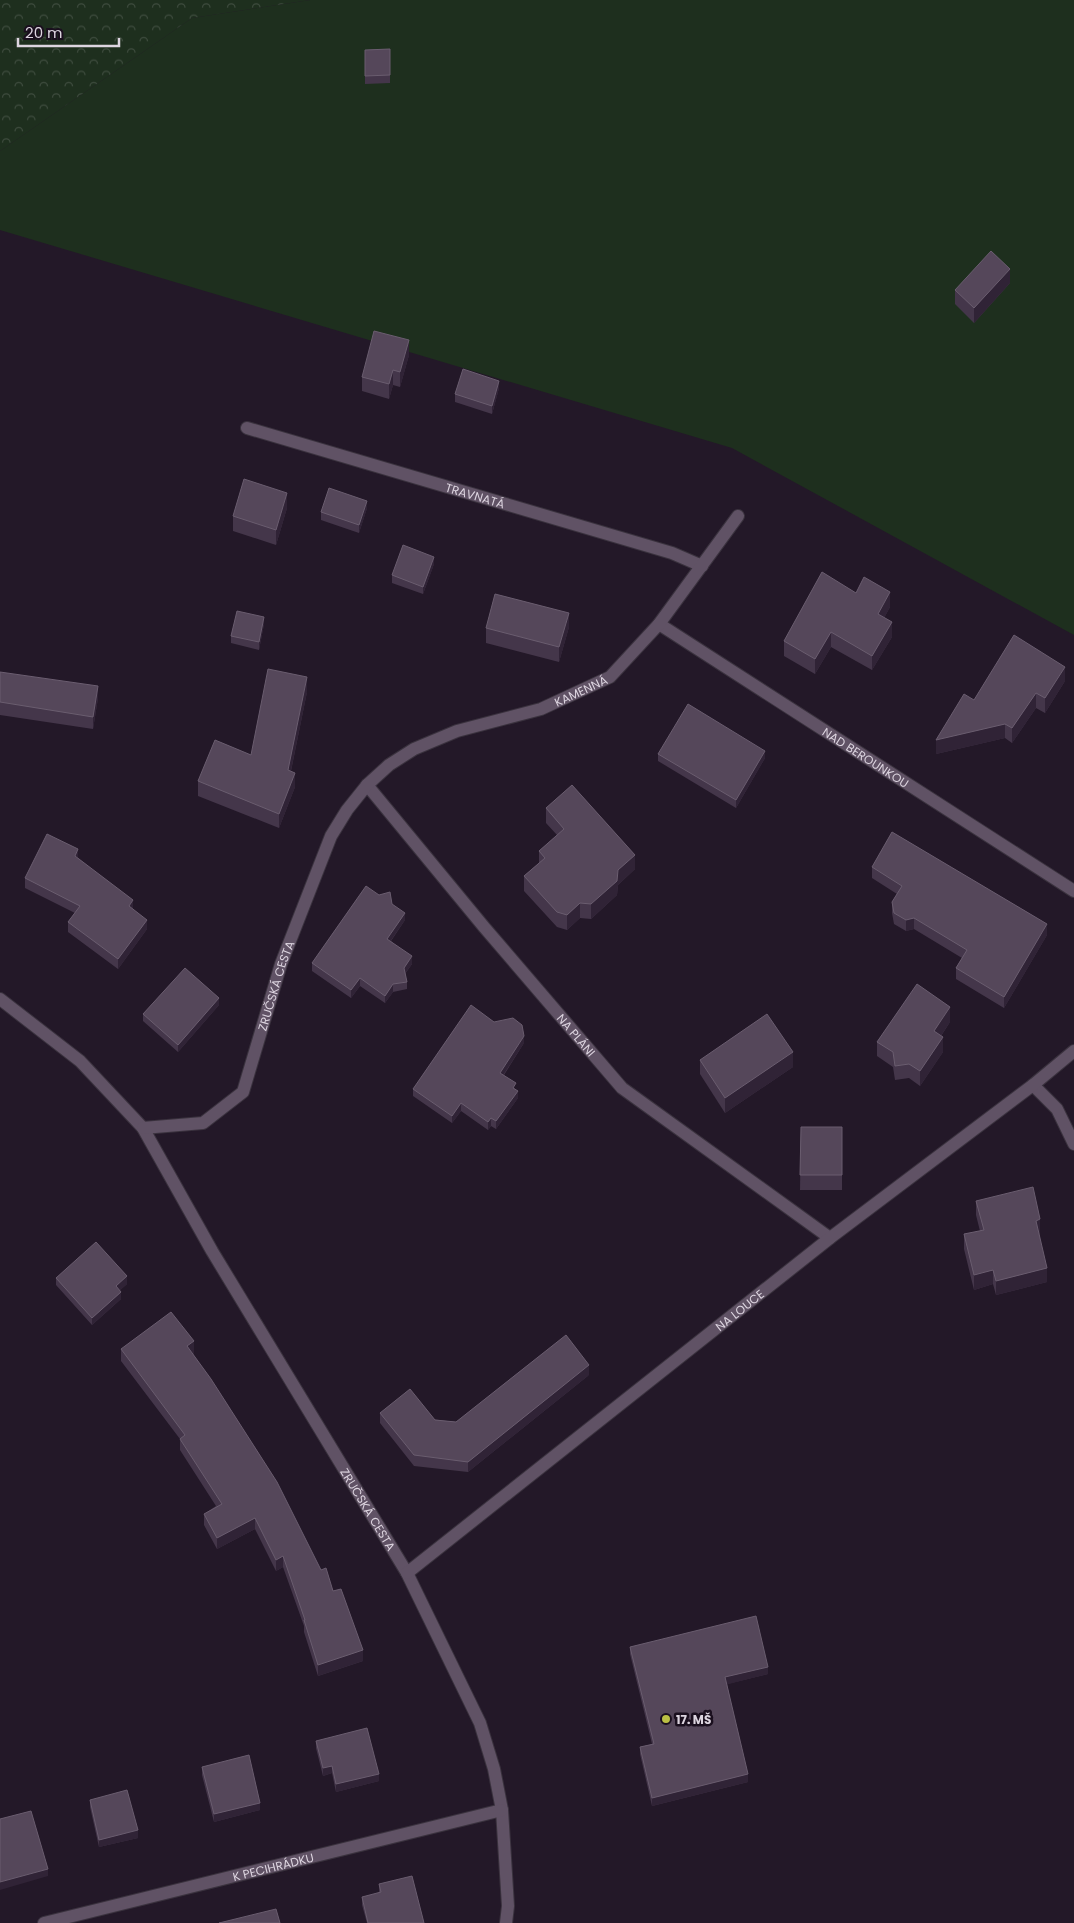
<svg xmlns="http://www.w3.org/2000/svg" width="1074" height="1923" viewBox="0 0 1074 1923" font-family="Poppins,sans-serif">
  <defs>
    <pattern id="forest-crowns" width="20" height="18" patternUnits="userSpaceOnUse" patternTransform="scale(1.25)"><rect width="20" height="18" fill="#1e2f1e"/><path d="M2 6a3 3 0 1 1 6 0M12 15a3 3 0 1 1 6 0" fill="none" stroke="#3e4c3e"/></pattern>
  </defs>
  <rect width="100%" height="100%" fill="#231828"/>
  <!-- green -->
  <polygon fill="#1e2f1e" points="310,0 1074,0 1074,635 732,448 0,230 0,151 192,18"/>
  <!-- forest -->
  <polygon fill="url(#forest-crowns)" points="0,0 310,0 192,18 0,151"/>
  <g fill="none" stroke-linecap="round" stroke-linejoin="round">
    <!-- service casing -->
    <g stroke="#3a323e" stroke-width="14">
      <polyline id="service" points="1033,1085 1057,1109 1074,1144"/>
    </g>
    <!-- minor casing -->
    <g stroke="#3a323e" stroke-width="14">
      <g id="minor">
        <path id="s1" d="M247,428L672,553L702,566"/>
        <path id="s2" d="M659,624L1074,891"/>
        <path id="s3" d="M367,785L484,927L622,1088L830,1238"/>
        <path id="s4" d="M0,999L80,1061L143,1128L212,1251L407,1573L480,1723L494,1769L502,1810L508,1906L506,1923"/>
        <path id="s5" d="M143,1128L203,1123L243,1092L281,964L331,836L347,810L367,785L389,765L414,749L457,731L541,709L610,677L659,624L738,516"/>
        <path id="s6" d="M407,1573L830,1238L1033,1085L1074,1051"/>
        <path id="s7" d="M44,1923L502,1810"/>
      </g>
    </g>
    <!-- service -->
    <use href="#service" stroke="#605265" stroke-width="12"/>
    <!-- minor -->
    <use href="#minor" stroke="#605265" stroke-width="12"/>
  </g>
  <!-- wall -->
  <g fill="#44364a">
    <polygon points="390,49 390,83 365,84 365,50"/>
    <polygon points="1010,283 974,323 955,304 955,290"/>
    <polygon points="409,355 400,387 393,385 389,399 362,391 362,377"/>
    <polygon points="499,388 492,414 455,402 455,394"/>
    <polygon points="287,508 276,545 233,531 233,516"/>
    <polygon points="367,508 359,533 321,520 321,512"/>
    <polygon points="434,564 423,594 392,583 392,575"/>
    <polygon points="856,593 890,607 884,618 892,637 872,670 831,647 815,674 784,656 784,641"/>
    <polygon points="264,624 259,650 231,643 231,636"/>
    <polygon points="569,627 559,662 486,643 486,628"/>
    <polygon points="0,672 98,698 93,729 0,715"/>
    <polygon points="1065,681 1045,713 1036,708 1012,743 1005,738 936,754 974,700"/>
    <polygon points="307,692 291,771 295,787 279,828 198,796 198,781 251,755"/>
    <polygon points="658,754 765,758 736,808 658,761"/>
    <polygon points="546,808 635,869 618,885 617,895 591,919 580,918 567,930 557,927 524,891 524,876 539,863 539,851 557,835 546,823"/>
    <polygon points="78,858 133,909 147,929 118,969 68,932 68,922 75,913 25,888 25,878"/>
    <polygon points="872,867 1047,935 1004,1008 956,979 956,968 962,958 914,929 906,931 894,924 892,913 892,902 897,894 872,878"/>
    <polygon points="392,904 405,920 391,941 412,964 405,974 407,982 407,989 393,992 385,1003 360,986 351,998 312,971 312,963"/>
    <polygon points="219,1005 178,1052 143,1021 143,1014"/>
    <polygon points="950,1022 941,1036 943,1052 920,1086 909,1078 895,1080 893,1067 877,1056 877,1042"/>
    <polygon points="524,1043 504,1075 516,1090 518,1098 496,1129 491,1126 488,1130 461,1111 452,1123 413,1096 413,1089"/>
    <polygon points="700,1060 793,1067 725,1113 700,1074"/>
    <polygon points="801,1127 842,1127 842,1190 800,1190"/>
    <polygon points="976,1201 1040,1234 1039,1234 1047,1282 996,1295 993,1284 974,1290 964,1249 964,1234 980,1231 976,1215"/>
    <polygon points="56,1278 127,1284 120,1290 121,1299 92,1325 56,1285"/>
    <polygon points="121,1349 194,1353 193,1354 333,1591 363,1661 318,1676 304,1632 304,1626 283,1567 276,1571 255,1529 217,1549 204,1525 204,1514 216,1506 180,1450 180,1439 121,1361"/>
    <polygon points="589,1375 468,1472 414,1466 380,1423 380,1413 456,1422"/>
    <polygon points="630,1647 768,1674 727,1684 748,1782 652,1806 640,1754 640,1747 652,1744 630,1654"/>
    <polygon points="316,1741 379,1781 336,1792 332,1773 323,1776 316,1748"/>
    <polygon points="202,1767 260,1810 214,1822 202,1775"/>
    <polygon points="90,1800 138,1838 99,1847 90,1807"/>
    <polygon points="379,1884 424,1923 367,1923 362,1905 362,1897 379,1893"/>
  </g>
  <!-- shaded-wall -->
  <g fill="#302336">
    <polygon points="1010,269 1010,283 974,323 974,308"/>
    <polygon points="409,340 409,355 400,387 400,372"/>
    <polygon points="393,370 393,385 389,399 389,384"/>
    <polygon points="499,381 499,388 492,414 492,406"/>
    <polygon points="287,493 287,508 276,545 276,530"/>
    <polygon points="367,501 367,508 359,533 359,525"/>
    <polygon points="434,557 434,564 423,594 423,587"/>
    <polygon points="890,592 890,607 878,629 878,614"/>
    <polygon points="569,613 569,627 559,662 559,647"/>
    <polygon points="264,617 264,624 259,650 259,642"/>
    <polygon points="892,622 892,637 872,670 872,656"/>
    <polygon points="831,632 831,647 815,674 815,659"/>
    <polygon points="1065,667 1065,681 1045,713 1045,698"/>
    <polygon points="307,677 307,692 288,785 288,770"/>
    <polygon points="98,686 98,698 93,729 93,717"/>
    <polygon points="1036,693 1036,708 1012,743 1012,728"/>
    <polygon points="1005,724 1005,738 936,754 936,740"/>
    <polygon points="765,751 765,758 736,808 736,800"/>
    <polygon points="295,773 295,787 279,828 279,814"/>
    <polygon points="78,849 78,858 75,856"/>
    <polygon points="635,855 635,869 618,885 617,895 591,919 591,904 618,870"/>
    <polygon points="133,900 133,909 129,906"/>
    <polygon points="580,903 580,918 567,930 567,915"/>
    <polygon points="405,913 405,920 387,946 387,939"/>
    <polygon points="914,918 914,929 906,931 906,920"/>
    <polygon points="147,920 147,929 118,969 118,959"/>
    <polygon points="1047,924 1047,935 1004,1008 1004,997"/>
    <polygon points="412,956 412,964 404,975 404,968"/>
    <polygon points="360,978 360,986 351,998 351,990"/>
    <polygon points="393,984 393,992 385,1003 385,996"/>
    <polygon points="219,998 219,1005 178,1052 178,1045"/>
    <polygon points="950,1007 950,1022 934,1046 934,1031"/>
    <polygon points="524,1036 524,1043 500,1080 500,1073"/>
    <polygon points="943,1037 943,1052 920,1086 920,1071"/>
    <polygon points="793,1052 793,1067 725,1113 725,1098"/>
    <polygon points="518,1091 518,1098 496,1129 496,1121"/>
    <polygon points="461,1103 461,1111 452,1123 452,1116"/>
    <polygon points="491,1118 491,1126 488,1130 488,1122"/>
    <polygon points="1040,1219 1040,1234 1036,1235 1036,1221"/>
    <polygon points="1047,1268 1047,1282 996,1295 996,1281"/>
    <polygon points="993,1270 993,1284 974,1290 974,1275"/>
    <polygon points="127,1276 127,1284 116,1294 116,1286"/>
    <polygon points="121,1292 121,1299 92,1325 92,1318"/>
    <polygon points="194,1341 194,1353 187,1358 187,1346"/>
    <polygon points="589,1365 589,1375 468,1472 468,1462"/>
    <polygon points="255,1518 255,1529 217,1549 217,1538"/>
    <polygon points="283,1556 283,1567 276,1571 276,1560"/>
    <polygon points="363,1650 363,1661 318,1676 318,1665"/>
    <polygon points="768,1667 768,1674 725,1685 725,1677"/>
    <polygon points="332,1766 332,1773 323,1776 323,1768"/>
    <polygon points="379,1774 379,1781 336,1792 336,1784"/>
    <polygon points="748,1774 748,1782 652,1806 652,1798"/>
    <polygon points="260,1803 260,1810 214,1822 214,1814"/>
    <polygon points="138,1830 138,1838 99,1847 99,1840"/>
    <polygon points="48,1869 48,1876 0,1890 0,1882"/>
  </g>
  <!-- building -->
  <g fill="#55475a" stroke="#6a5d6f">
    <polygon points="390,49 390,75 365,76 365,50"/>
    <polygon points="991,251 1010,269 974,308 955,290"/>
    <polygon points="374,331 409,340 400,372 393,370 389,384 362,377"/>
    <polygon points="463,369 499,381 492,406 455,394"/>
    <polygon points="244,479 287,493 276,530 233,516"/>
    <polygon points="329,488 367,501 359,525 321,512"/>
    <polygon points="403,545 434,557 423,587 392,575"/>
    <polygon points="822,572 856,593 864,577 890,592 878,614 892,622 872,656 831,632 815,659 784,641"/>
    <polygon points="495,594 569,613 559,647 486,628"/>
    <polygon points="237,611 264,617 259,642 231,636"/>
    <polygon points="1014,635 1065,667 1045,698 1036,693 1012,728 1005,724 936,740 964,694 974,700"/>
    <polygon points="268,669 307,677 288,770 295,773 279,814 198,781 215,740 251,755"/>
    <polygon points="0,672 98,686 93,717 0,702"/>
    <polygon points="688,704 765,751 736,800 658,754"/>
    <polygon points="572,785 635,855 618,870 617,881 591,904 580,903 567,915 557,912 524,876 545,858 539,851 564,829 546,808"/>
    <polygon points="892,832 1047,924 1004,997 956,968 967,950 914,918 906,920 894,913 892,902 902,886 872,867"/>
    <polygon points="47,834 78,849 75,856 133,900 129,906 147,920 118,959 68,922 80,906 25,878"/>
    <polygon points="366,886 379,895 390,892 392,904 405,913 387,939 412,956 404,968 407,982 393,984 385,996 360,978 351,990 312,963"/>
    <polygon points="185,968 219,998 178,1045 143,1014"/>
    <polygon points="917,984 950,1007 934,1031 943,1037 920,1071 909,1064 895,1066 893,1052 877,1042"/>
    <polygon points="471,1005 494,1022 513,1018 522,1025 524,1036 500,1073 516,1083 513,1088 518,1091 496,1121 491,1118 488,1122 461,1103 452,1116 413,1089"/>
    <polygon points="767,1014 793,1052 725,1098 700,1060"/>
    <polygon points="801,1127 842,1127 842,1175 800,1175"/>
    <polygon points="1033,1187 1040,1219 1036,1221 1047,1268 996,1281 993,1270 974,1275 964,1234 984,1230 976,1201"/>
    <polygon points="96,1242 127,1276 116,1286 121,1292 92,1318 56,1278"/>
    <polygon points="171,1312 194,1341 187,1346 211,1379 277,1482 321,1570 326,1568 333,1591 341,1589 363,1650 318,1665 304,1620 305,1620 283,1556 276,1560 255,1518 217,1538 204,1514 222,1504 180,1439 185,1435 121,1349"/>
    <polygon points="566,1335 589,1365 468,1462 414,1455 380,1413 410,1389 435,1420 456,1422"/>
    <polygon points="756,1616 768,1667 725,1677 748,1774 652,1798 640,1747 654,1744 630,1647"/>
    <polygon points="367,1728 379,1774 336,1784 332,1766 323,1768 316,1741"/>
    <polygon points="249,1755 260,1803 214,1814 202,1767"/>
    <polygon points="127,1790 138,1830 99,1840 90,1800"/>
    <polygon points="31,1811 48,1869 0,1882 0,1819"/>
    <polygon points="412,1876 424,1923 368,1923 362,1897 381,1892 379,1884"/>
    <polygon points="276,1909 280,1923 219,1923"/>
  </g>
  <!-- markers -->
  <circle fill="#bbc044" stroke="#1a0f1e" stroke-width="2" cx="666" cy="1719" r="5"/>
  <g text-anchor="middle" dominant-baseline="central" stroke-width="5" stroke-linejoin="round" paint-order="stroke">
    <!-- street labels -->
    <g font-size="12" fill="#ddd5e0" stroke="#1a0f1e">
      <text stroke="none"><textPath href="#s1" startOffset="238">TRAVNATÁ</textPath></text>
      <text stroke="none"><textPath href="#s5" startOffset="681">KAMENNÁ</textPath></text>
      <text stroke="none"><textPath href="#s2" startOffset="246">NAD BEROUNKOU</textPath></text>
      <text stroke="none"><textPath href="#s5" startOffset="222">ZRUČSKÁ CESTA</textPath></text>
      <text stroke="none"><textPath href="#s3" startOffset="326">NA PLÁNI</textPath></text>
      <text stroke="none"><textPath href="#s6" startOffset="424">NA LOUCE</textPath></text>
      <text stroke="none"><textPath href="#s4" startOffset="636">ZRUČSKÁ CESTA</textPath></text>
      <text stroke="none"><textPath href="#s7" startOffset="236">K PECIHRÁDKU</textPath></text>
    </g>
    <!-- poi labels -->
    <g font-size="12" font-weight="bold" fill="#ddd5e0" stroke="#1a0f1e" text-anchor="start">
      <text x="676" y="1719">17. MŠ</text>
    </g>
  </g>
  <!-- scale -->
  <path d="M18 38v8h101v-8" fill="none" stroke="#ddd5e0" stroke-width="2.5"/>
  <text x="25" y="38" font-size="15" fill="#ddd5e0" stroke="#1a0f1e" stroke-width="4" paint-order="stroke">20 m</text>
</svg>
